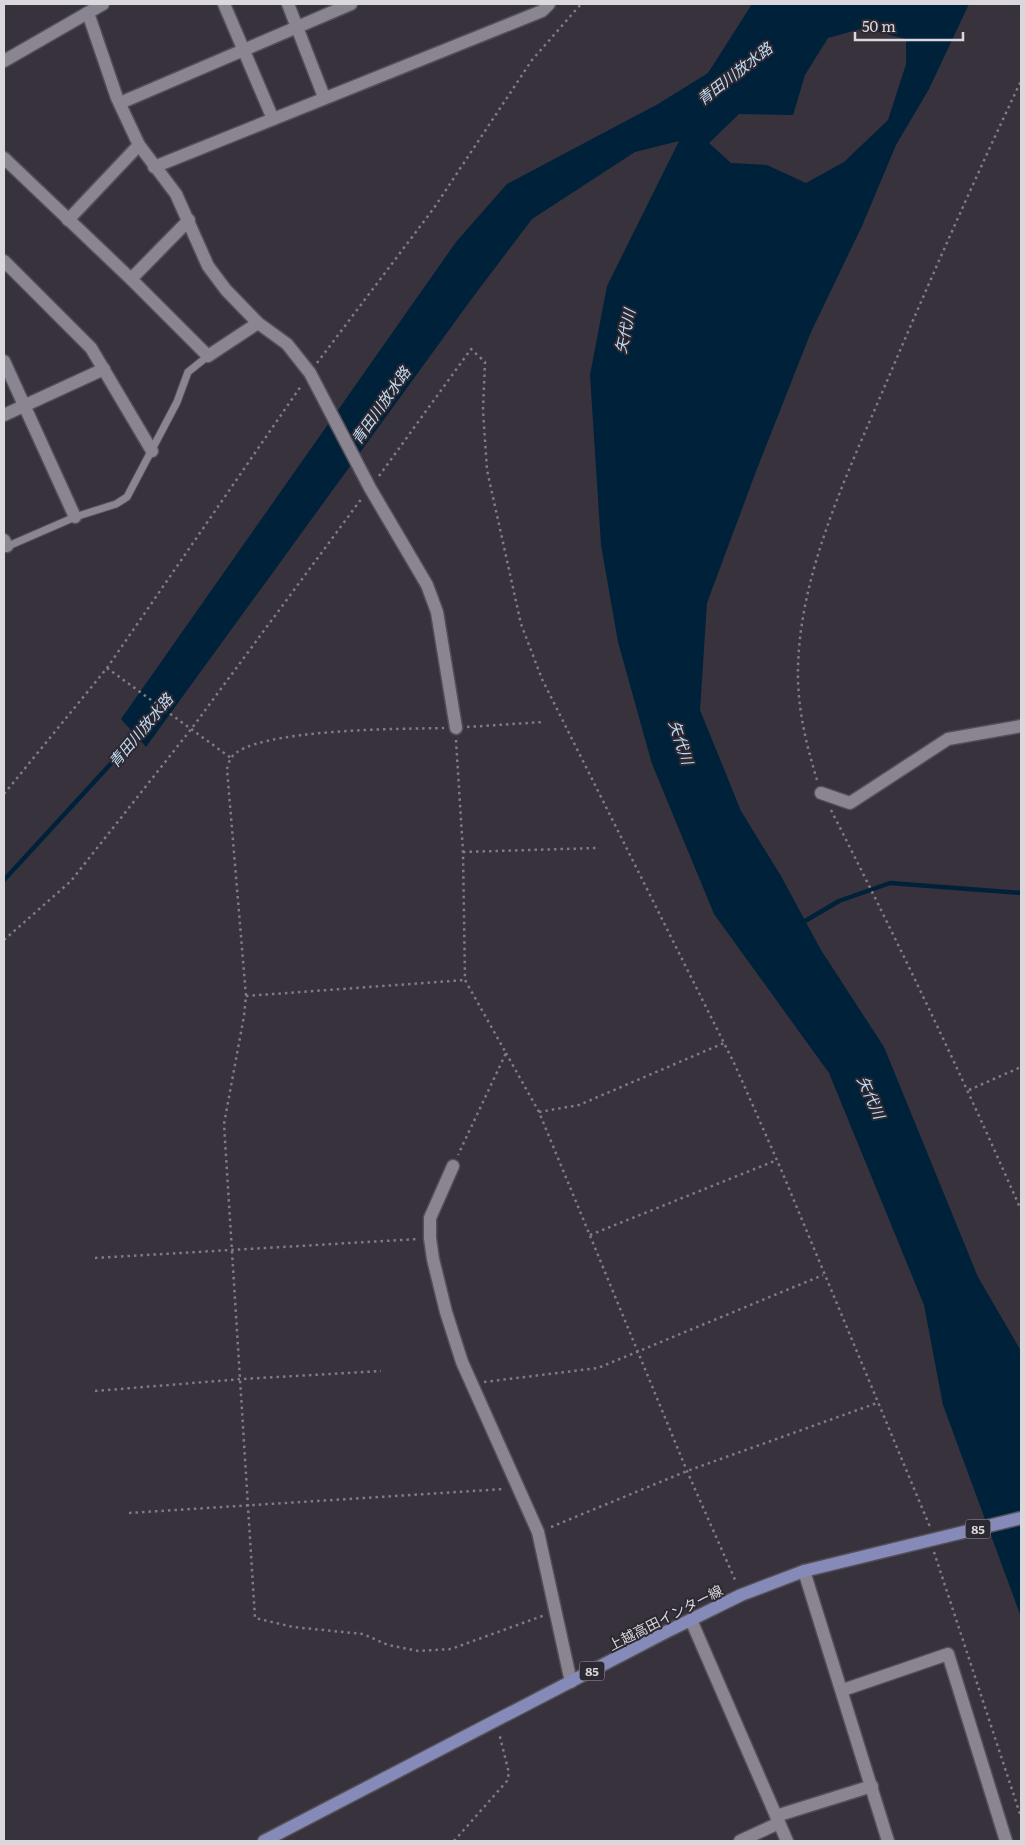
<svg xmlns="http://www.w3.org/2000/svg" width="1025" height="1845" viewBox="0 0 1025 1845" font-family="Literata,'Noto Sans JP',serif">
  <rect width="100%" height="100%" fill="#38323d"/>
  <!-- water -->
  <path fill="#00213a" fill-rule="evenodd" d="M752,4H969L929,89L896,145L862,226L811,332L755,474L707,603L700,710L741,811L781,876L821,950L884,1047L978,1277L1021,1351V1617L943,1405L924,1305L829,1073L714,914L652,764L618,642L601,545L590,375L607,286L679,141L635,152L532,219L473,297L146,747L121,719L456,242L507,184L658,104L708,73ZM864,28L906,39V64L888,120L844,162L806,183L767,165L731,163L709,143L739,114L793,115L805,75L828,38Z"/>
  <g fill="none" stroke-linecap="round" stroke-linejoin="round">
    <!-- stream -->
    <g stroke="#00213a" stroke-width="4.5">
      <polyline points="4,880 140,732"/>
      <polyline points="800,924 839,901 890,883 1021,893"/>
    </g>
    <!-- service casing -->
    <g stroke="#534f58" stroke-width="9">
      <polyline id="service" points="6,547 75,517 116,504 127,497 177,402 188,372 208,356"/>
    </g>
    <!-- minor casing -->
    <g stroke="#534f58" stroke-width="15">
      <g id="minor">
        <polyline points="224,4 273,119"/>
        <polyline points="288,4 324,97"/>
        <polyline points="88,13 117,98 131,128 139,145 176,194 208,266 226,290 258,323 287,344 310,373 370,488 427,585 437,612 456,728"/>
        <polyline points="120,103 351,4"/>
        <polyline points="4,158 131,279 208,356 258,323"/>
        <polyline points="154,167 542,11 549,4"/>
        <polyline points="68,220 139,145"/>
        <polyline points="4,261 91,348 152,451"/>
        <polyline points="131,279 189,220"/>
        <polyline points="4,361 75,517"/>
        <polyline points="4,415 104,369"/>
        <polyline points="4,540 7,546"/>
        <polyline points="821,793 850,803 948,739 1021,726"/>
        <polyline points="453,1166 430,1218 430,1238 433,1259 446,1312 462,1362 538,1532 571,1682"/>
        <polyline points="804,1571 888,1841"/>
        <polyline points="843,1690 948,1654 1006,1841"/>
        <polyline points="776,1816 872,1786"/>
        <polyline points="740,1841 779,1823"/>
      </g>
    </g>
    <!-- tertiary casing -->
    <g stroke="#534f58" stroke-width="15">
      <polyline id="tertiary" points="691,1620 787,1841"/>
    </g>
    <!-- secondary casing -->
    <g stroke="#534f58" stroke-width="15">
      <polyline id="secondary" points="4,61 103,4"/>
    </g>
    <!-- primary casing -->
    <g stroke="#534f58" stroke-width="15">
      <polyline id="primary" points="264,1841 666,1632 741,1595 804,1571 1021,1518"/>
    </g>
    <!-- path -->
    <g stroke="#807b84" stroke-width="2.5" stroke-dasharray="2.5 4" stroke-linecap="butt">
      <polyline points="317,363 434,208 532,60 581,4"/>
      <polyline points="379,476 471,349 485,362 483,410 487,470 521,624 542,679 735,1065 780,1167 930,1527"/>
      <polyline points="107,668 231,758"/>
      <polyline points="467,727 543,722"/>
      <path d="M444,728C407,729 251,728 231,758C229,761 228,766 227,769L246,996L244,1016L224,1124L255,1618L293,1627L363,1634L388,1645L418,1651L451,1649L545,1615"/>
      <polyline points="456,740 463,852 465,980 506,1053 458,1155"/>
      <path d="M817,780C807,747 799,715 798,680C796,578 848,473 887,381C930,280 974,180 1021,81"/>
      <polyline points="4,794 107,668 301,386"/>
      <path d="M831,810C898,942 962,1075 1021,1210"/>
      <polyline points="463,852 597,848"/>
      <polyline points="4,940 71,881 192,728 362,498"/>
      <polyline points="246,996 465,980"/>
      <polyline points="506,1053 539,1112 687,1471 736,1582"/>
      <polyline points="969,1090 1021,1067"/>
      <polyline points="539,1112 579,1105 724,1043"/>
      <polyline points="590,1235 777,1160"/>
      <polyline points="95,1258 418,1239"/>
      <polyline points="484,1382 598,1368 823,1275"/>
      <polyline points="95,1391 242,1379 381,1371"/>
      <polyline points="129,1513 504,1489"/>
      <polyline points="551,1527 687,1471 877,1403"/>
      <polyline points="934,1552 1021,1817"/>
      <polyline points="454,1841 507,1781 509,1773 499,1733"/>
    </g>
    <!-- service -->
    <use href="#service" stroke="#8b8591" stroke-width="7"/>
    <!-- minor -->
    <use href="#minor" stroke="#8b8591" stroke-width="12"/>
    <!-- tertiary -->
    <use href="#tertiary" stroke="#8b8591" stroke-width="12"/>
    <!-- secondary -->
    <use href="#secondary" stroke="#8b8591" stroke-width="12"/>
    <!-- primary -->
    <use href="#primary" stroke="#868ab8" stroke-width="12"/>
  </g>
  <g text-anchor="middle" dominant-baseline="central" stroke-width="4" stroke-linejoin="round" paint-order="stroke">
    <!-- shield labels -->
    <g fill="#2d2932" stroke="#a6a3aa" stroke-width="1">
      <rect x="965.5" y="1519.5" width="25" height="19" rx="4"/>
      <rect x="579.5" y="1661.5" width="25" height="19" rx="4"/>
    </g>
    <g font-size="12" font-weight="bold" fill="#dad7dd">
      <text x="978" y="1529">85</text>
      <text x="592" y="1671">85</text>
    </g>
    <!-- street labels -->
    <g font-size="14" fill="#dad7dd" stroke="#2d2932">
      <text transform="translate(665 1617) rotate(-27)">上越高田インター線</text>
    </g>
    <!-- water labels -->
    <g font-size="15" font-style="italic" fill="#c2dcf3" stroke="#2d2932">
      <text transform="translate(734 73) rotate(-38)">青田川放水路</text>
      <text transform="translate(624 331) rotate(-78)">矢代川</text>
      <text transform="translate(380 405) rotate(-55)">青田川放水路</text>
      <text transform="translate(140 730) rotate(-50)">青田川放水路</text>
      <text transform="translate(682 742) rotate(72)">矢代川</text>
      <text transform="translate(872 1097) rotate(66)">矢代川</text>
    </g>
  </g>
  <!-- border -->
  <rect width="1025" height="1845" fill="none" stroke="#dad7dd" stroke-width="10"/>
  <!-- scale -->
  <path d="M855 32v8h108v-8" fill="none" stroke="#dad7dd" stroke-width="2.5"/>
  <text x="862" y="32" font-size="15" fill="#dad7dd" stroke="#2d2932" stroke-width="4" paint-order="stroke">50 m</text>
</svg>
